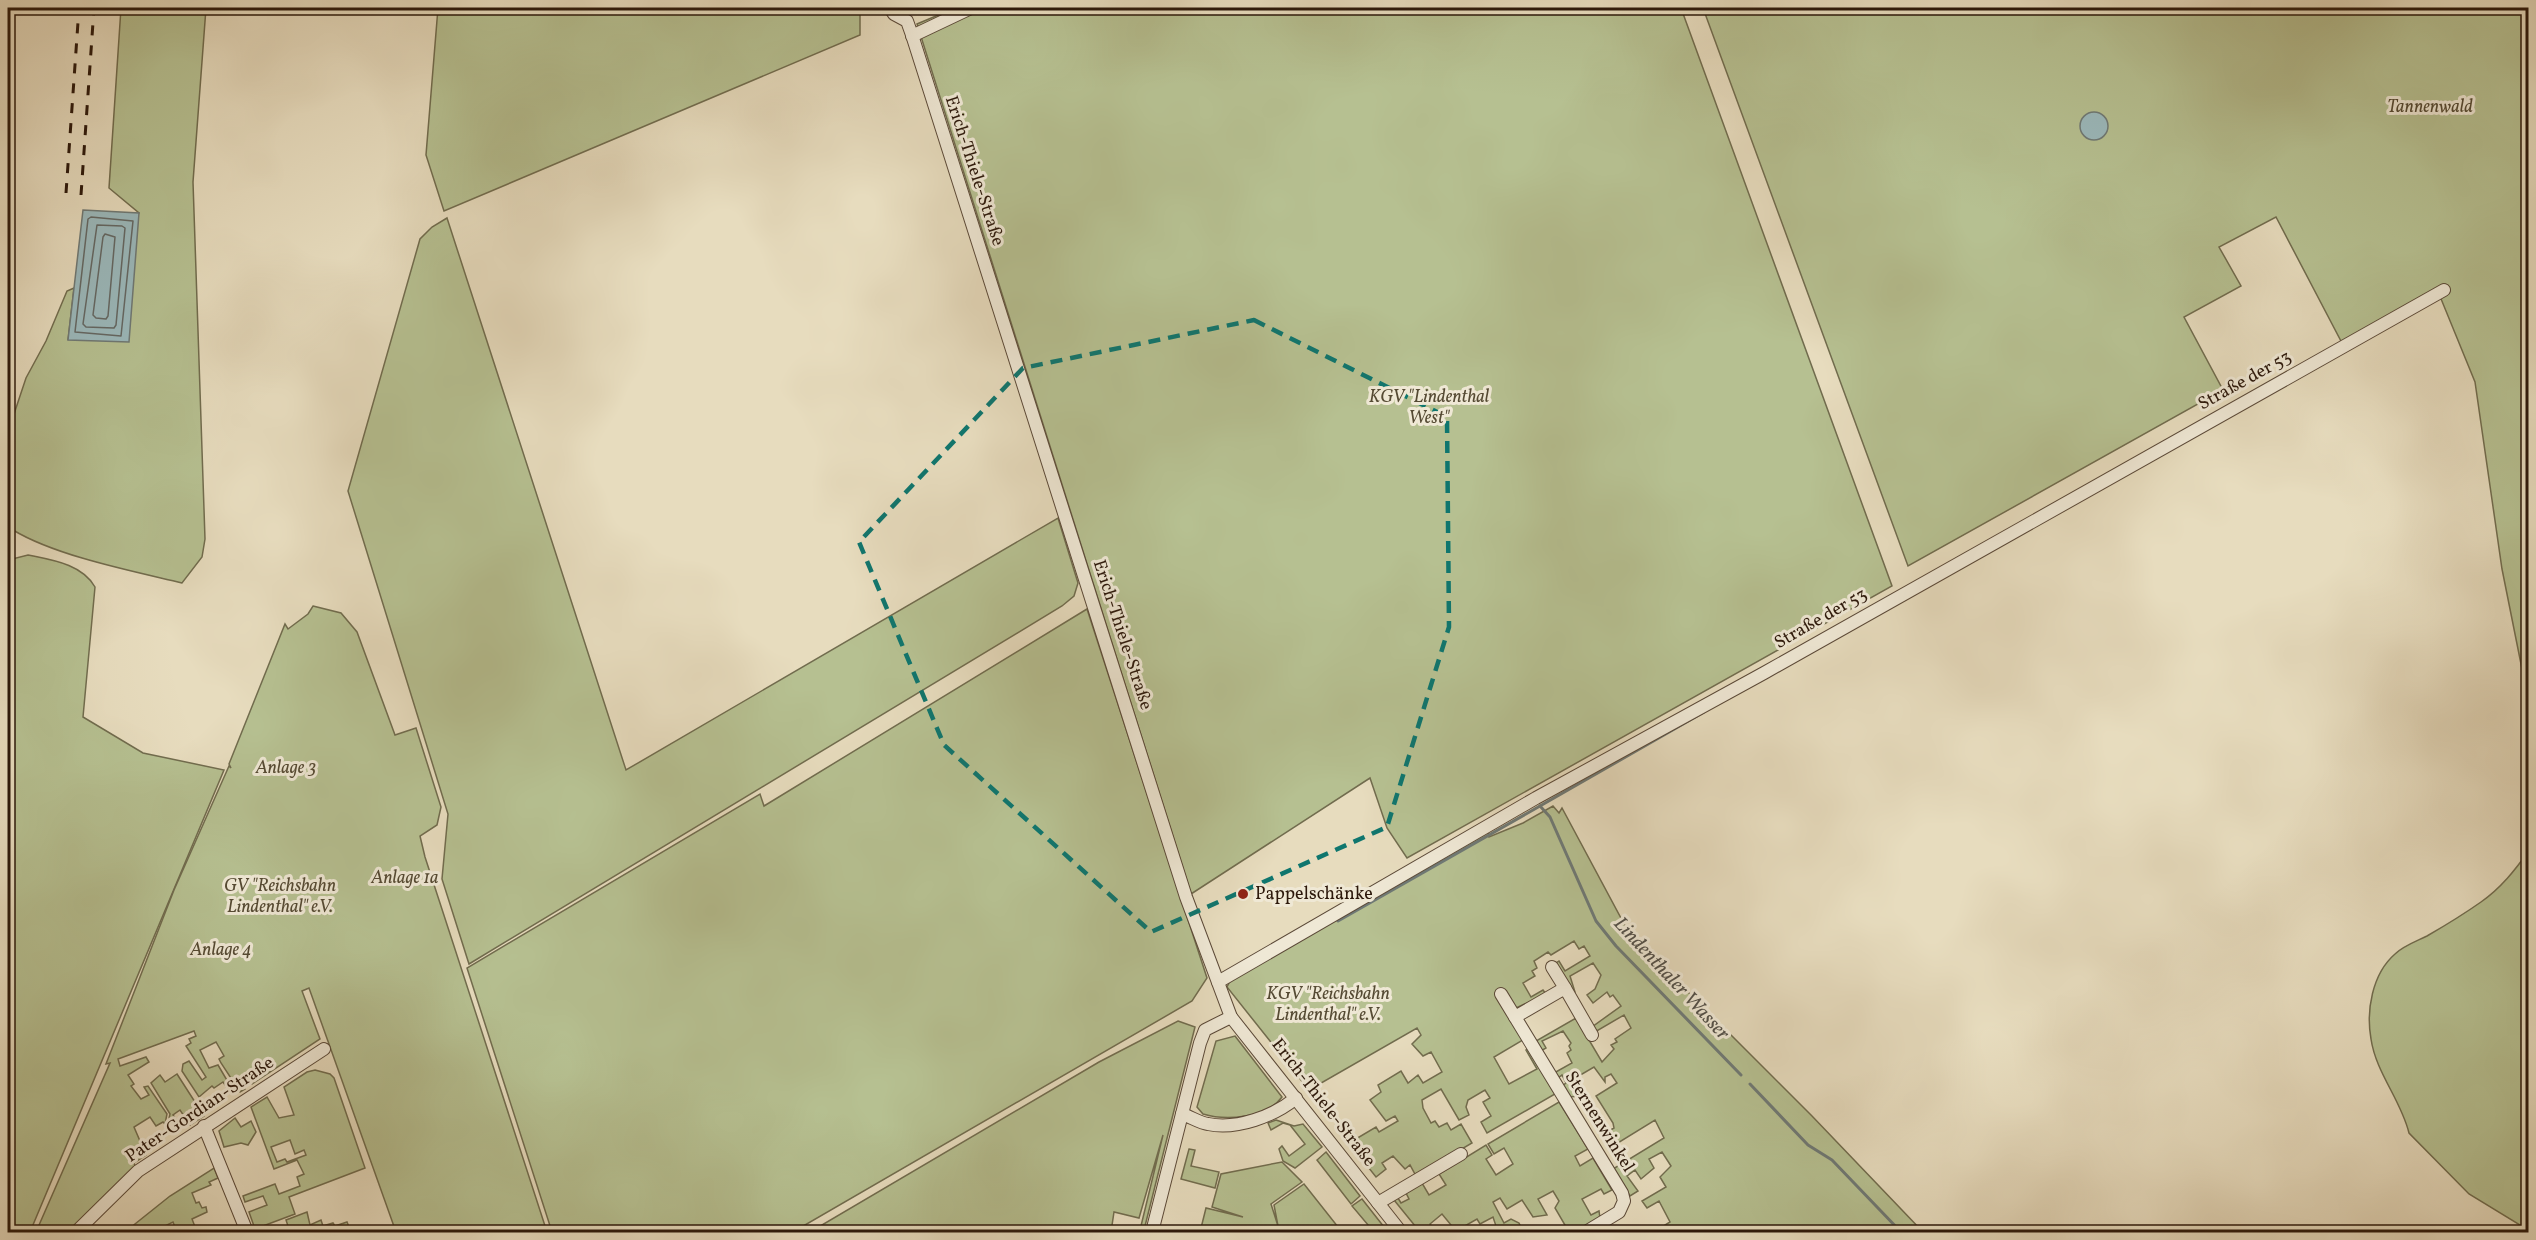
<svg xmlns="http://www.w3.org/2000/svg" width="2536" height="1240" viewBox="0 0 2536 1240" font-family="Vollkorn,serif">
  <rect width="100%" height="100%" fill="#e7dcbe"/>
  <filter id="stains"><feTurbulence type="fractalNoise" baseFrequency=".00333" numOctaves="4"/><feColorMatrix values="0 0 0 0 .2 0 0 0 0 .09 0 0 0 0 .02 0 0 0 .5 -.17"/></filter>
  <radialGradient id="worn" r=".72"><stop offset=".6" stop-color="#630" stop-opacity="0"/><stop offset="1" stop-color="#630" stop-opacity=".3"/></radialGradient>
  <!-- green -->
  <g fill="#b6c091" stroke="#716c4e" stroke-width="1.5" fill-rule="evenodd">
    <path d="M121,8H206L193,182L205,539L202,557L182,583C132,571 56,556 13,530L8,511L11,423L26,378L46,341L67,291L74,288L68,340L139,213L109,188Z"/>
    <polygon points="438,8 860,8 860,35 444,211 426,155"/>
    <polygon points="955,8 1681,8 1892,586 1407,858 1387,828 1370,778 1191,894 917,24"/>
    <polygon points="1703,8 2528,8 2528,699 2502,569 2475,382 2437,289 2342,343 2276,217 2219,247 2241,286 2184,317 2223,390 1908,566"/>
    <polygon points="447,218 626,770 1058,518 1078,583 1074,596 1062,606 469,964 442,879 448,814 348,491 420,239 432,227"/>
    <path d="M28,555C52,560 82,564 95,587L83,717L143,753L224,770L30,1232H8V759L13,694L8,642V560Z"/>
    <polygon points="313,606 341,613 357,632 395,735 416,728 441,807 437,825 420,836 425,857 547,1232 396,1232 309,988 302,991 320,1039 252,1084 245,1074 238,1079 245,1089 240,1092 221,1063 219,1059 224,1056 216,1042 200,1050 209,1068 218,1065 231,1087 228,1089 223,1082 214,1088 212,1086 199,1097 182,1071 183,1064 189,1061 202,1080 206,1077 186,1046 191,1043 189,1039 196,1036 194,1031 118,1059 120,1066 146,1057 149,1062 128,1075 134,1084 131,1086 141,1099 149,1095 144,1087 148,1086 167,1114 165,1124 163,1122 156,1126 150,1117 134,1127 146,1155 134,1163 136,1168 71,1232 36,1232 110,1063 106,1064 174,890 229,766 231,768 229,764 285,624 288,629 308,614"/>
    <polygon points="1087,609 1207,978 1192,1001 793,1232 552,1232 467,968 760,794 764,806"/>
    <polygon points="1553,806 1559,813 1562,808 1629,933 1812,1116 1923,1232 1654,1232 1670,1222 1659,1201 1647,1208 1642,1201 1666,1187 1660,1177 1671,1166 1662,1152 1649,1159 1654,1168 1641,1179 1635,1170 1627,1176 1638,1191 1630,1196 1613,1169 1664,1138 1655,1120 1613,1146 1605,1133 1614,1128 1613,1123 1596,1096 1617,1083 1611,1074 1605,1077 1605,1082 1594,1067 1570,1081 1579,1096 1569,1097 1562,1086 1566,1083 1562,1075 1558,1078 1554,1073 1572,1063 1567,1053 1571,1050 1569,1046 1571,1043 1563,1031 1542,1041 1546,1048 1541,1051 1536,1041 1576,1018 1602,1062 1614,1049 1611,1045 1617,1042 1615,1039 1631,1028 1624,1015 1595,1032 1592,1027 1621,1006 1613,995 1610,997 1607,992 1593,1003 1587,995 1595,989 1601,975 1593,963 1570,976 1575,992 1573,993 1556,963 1559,961 1565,971 1590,956 1584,946 1579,949 1574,941 1551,955 1548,952 1534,961 1537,968 1532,971 1535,976 1523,983 1531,997 1543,990 1546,994 1516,1008 1523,1040 1494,1057 1509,1084 1537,1069 1526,1050 1528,1049 1555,1094 1487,1133 1481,1122 1491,1116 1483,1102 1490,1098 1485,1090 1468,1100 1466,1107 1469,1115 1459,1120 1441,1089 1422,1100 1423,1108 1431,1123 1435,1121 1439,1127 1447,1123 1451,1130 1461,1124 1472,1143 1416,1176 1410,1165 1405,1169 1393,1156 1382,1163 1386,1169 1376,1177 1349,1143 1376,1127 1379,1132 1398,1121 1395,1116 1386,1121 1370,1100 1381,1092 1378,1085 1401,1071 1408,1083 1418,1075 1423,1083 1442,1072 1431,1052 1423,1056 1412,1044 1421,1035 1417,1028 1309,1090 1227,987 1230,981 1488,831 1489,837 1523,823"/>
    <path d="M2528,852V1230L2469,1194L2409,1133C2401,1100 2376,1073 2371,1039C2366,1011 2372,974 2395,954C2403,946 2417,941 2427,936C2446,925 2464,914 2481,902C2501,888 2515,870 2528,852Z"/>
    <polygon points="1178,1021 1195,1027 1144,1230 1140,1230 1163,1135 1139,1218 1114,1212 1111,1232 810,1232 1099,1062"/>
    <path d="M1235,1036L1282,1097C1267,1118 1226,1121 1203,1114L1197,1107L1216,1041Z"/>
    <path d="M315,1070L330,1074L334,1078L365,1168L289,1197L295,1214L255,1229L249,1212L267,1205L263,1196L245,1202L243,1196L275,1184L279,1194L300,1186L297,1177L304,1174L297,1160L274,1169L251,1107L267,1097L279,1118L294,1115L284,1087L307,1072ZM290,1140L295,1154L304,1150L306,1155L287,1162L285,1159L277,1162L271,1147Z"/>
    <polygon points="177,1074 204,1116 190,1125 180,1110 173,1115 181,1126 174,1131 168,1123 170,1114 151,1083 160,1075 165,1082"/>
    <polygon points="1559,1102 1588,1149 1575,1156 1580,1166 1593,1158 1612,1190 1604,1194 1601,1189 1582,1199 1591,1215 1599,1211 1600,1218 1575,1232 1569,1232 1555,1208 1559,1201 1553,1191 1538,1199 1547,1215 1533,1217 1522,1200 1507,1209 1500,1198 1493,1202 1504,1223 1511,1219 1519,1223 1523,1231 1520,1232 1498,1232 1493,1217 1480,1224 1477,1219 1456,1231 1442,1214 1430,1224 1436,1232 1420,1232 1394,1200 1398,1198 1401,1203 1409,1199 1406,1193 1422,1183 1429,1195 1446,1185 1439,1174 1486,1145 1492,1155 1486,1159 1496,1175 1513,1164 1504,1148 1494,1154 1488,1144"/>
    <polygon points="235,1118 241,1127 251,1121 256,1132 248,1145 241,1143 224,1147 219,1131"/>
    <polygon points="1276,1120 1294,1126 1303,1124 1322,1147 1295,1168 1283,1161 1279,1149 1282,1146 1289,1156 1305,1144 1290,1125 1283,1123 1271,1130 1268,1123"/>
    <polygon points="1189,1149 1195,1150 1191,1166 1219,1172 1215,1188 1181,1179"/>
    <polygon points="1326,1152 1360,1196 1351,1204 1317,1160"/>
    <polygon points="1282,1162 1302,1182 1271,1204 1278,1226 1274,1205 1304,1184 1342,1232 1200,1232 1206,1208 1243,1217 1212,1207 1221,1174"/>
    <polygon points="214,1168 218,1178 209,1182 211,1185 192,1193 196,1203 199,1202 202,1208 206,1207 207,1212 192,1219 197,1232 177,1232 173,1222 159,1229 160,1232 125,1232 170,1196"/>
    <polygon points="1362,1199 1388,1232 1374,1232 1352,1206"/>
    <polygon points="307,1212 310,1225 321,1220 323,1226 333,1223 335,1226 347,1222 351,1232 290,1232 286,1220"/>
  </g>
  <!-- water -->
  <g fill="#9bb9bc" stroke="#6f7975" stroke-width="1.5">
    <circle cx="2094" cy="126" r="14"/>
    <polygon points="83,210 139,213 129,342 68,340"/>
  </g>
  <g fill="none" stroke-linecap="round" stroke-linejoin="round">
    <!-- shore -->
    <g stroke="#646864" stroke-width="1.5">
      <polygon points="91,217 133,221 121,336 75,332 88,219"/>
      <polygon points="97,225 122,226 125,228 116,325 114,328 86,327 83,324"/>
      <polygon points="105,234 115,237 108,316 106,319 96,318 93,315 103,237"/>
    </g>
    <!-- stream -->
    <g stroke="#6f7975" stroke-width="3">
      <polyline points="1704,712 1540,806 1550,817 1596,921 1616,946 1741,1075"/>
      <polyline points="1338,921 1540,806"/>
      <polyline points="1750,1084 1808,1145 1832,1160 1901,1232"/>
    </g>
    <!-- street casing -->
    <g stroke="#5b4938" stroke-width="14">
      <g id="street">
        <polyline points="890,8 894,14 907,21 912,35 1186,897 1231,1017 1401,1232"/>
        <polyline points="912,36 971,8"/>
        <polyline points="1552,967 1565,988"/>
        <polyline points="1218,982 1536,798 1764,673 2444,290"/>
        <polyline points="1501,994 1622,1193 1624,1201 1619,1212 1586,1232"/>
        <polyline points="1515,1017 1565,988 1592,1035"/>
        <path d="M1182,1114C1191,1117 1200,1123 1208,1124C1237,1130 1274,1116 1296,1098"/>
        <polyline points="204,1126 247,1232"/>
        <polyline points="1378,1203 1461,1154"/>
        <polyline points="76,1232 138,1171 324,1049"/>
        <polyline points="1152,1232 1200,1043 1205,1030 1231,1017"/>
      </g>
    </g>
    <!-- street -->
    <use href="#street" stroke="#efe8d5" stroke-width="12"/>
    <!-- rail -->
    <g stroke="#2c180b" stroke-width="3" stroke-dasharray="10 10" stroke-linecap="butt">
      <polyline points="66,193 79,8"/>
      <polyline points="81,195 94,8"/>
    </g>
  </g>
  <!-- marked area -->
  <path fill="none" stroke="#0f766e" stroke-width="4.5" stroke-dasharray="12 8" stroke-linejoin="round" d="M1254,320L1447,417L1449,627L1387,827L1151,932L944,745L859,542L1023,368Z"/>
  <!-- markers -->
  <circle fill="#8f2418" stroke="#efe8d5" stroke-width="2" cx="1243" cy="894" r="6"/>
  <g text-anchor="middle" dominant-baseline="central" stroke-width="6" stroke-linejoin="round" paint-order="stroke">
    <!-- park labels -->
    <g font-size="18" font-style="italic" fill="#554a33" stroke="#efe8d5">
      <text x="2430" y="107">Tannenwald</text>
      <text x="1429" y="397">KGV "Lindenthal<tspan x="1429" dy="21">West"</tspan></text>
      <text x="286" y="768">Anlage 3</text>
      <text x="405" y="878">Anlage 1a</text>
      <text x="280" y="886">GV "Reichsbahn<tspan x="280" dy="21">Lindenthal" e.V.</tspan></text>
      <text x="221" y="950">Anlage 4</text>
      <text x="1328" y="994">KGV "Reichsbahn<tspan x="1328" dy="21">Lindenthal" e.V.</tspan></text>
    </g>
    <!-- street labels -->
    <g font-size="18" fill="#2c180b" stroke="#efe8d5">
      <text transform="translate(974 171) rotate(72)">Erich-Thiele-Straße</text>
      <text transform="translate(2245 381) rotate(-29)">Straße der 53</text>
      <text transform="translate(1821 619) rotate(-30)">Straße der 53</text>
      <text transform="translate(1122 635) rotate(72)">Erich-Thiele-Straße</text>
      <text transform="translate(1323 1103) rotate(52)">Erich-Thiele-Straße</text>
      <text transform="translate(200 1110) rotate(-34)">Pater-Gordian-Straße</text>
      <text transform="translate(1599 1122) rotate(58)">Sternenwinkel</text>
    </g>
    <!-- poi labels -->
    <g font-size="18" fill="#2c180b" stroke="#efe8d5" text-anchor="start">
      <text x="1255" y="894">Pappelschänke</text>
    </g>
    <!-- water labels -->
    <g font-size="20" font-style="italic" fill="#535049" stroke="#efe8d5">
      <text transform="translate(1671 979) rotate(47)">Lindenthaler Wasser</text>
    </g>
  </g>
  <!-- margin -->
  <rect width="2536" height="1240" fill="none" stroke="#e7dcbe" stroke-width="30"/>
  <rect x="9" y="9" width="2518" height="1222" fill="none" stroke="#2c180b" stroke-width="3"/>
  <rect x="15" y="15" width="2506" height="1210" fill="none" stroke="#2c180b" stroke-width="1.5"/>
  <rect width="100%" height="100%" filter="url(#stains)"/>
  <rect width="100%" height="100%" fill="url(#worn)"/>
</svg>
